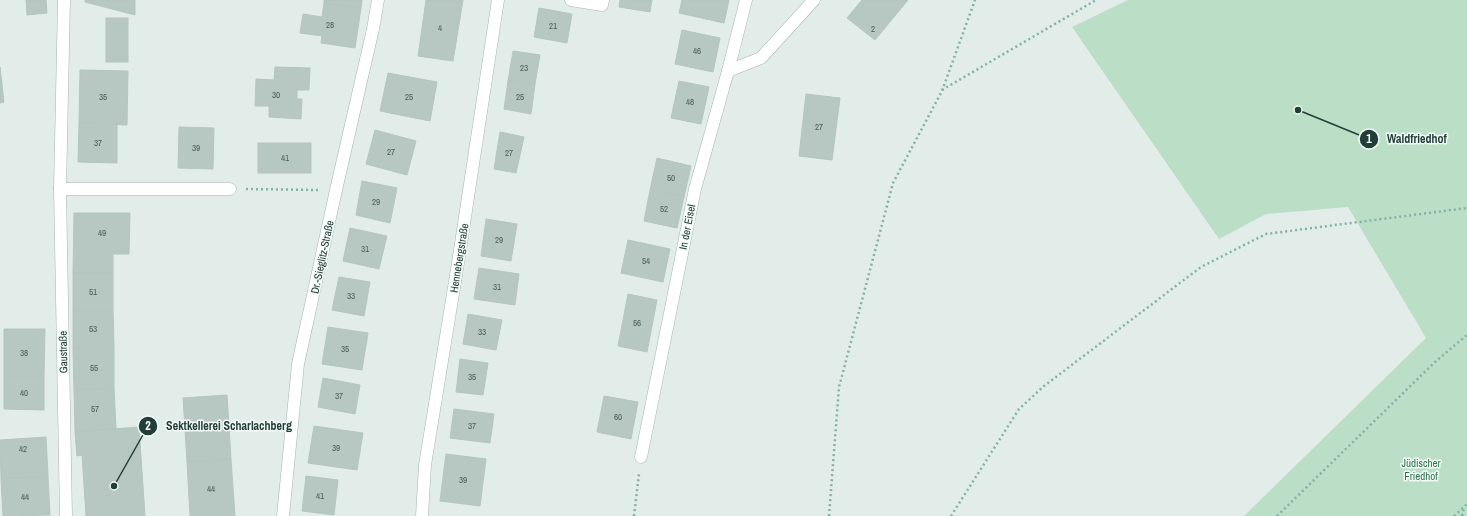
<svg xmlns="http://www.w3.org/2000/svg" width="1467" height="516" viewBox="0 0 1467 516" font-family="'Archivo Narrow',sans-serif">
  <rect width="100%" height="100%" fill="#e2ede9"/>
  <!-- green -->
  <polygon fill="#bbdec7" points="1128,0 1467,0 1467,516 1244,516 1426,338 1348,207 1266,214 1219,239 1072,27"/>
  <!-- building -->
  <g fill="#b7c7c2" stroke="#b4c6c0">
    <polygon points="26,0 46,0 47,13 27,15"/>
    <polygon points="85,0 135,0 135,15 85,2"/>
    <polygon points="324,0 362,0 361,8 324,3"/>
    <polygon points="426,0 463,0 453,61 418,56"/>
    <polygon points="620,0 652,0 650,12 619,7"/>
    <polygon points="682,0 729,0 724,23 679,13"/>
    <polygon points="862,0 908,0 875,40 847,18"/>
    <polygon points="324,3 361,8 355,48 321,43 322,36 300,33 303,14 322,17"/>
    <polygon points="539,8 572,14 567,43 534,37"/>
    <rect x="106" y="18" width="22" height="44"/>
    <polygon points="682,30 720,38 713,72 675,64"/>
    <polygon points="513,51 540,55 535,84 508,81"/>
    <polygon points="0,67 4,102 0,103"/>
    <polygon points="275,67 310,68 309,90 297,90 297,99 302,99 301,119 269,117 269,106 255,106 256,79 274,80"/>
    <polygon points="80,70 128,71 127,125 79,123"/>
    <polygon points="388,73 437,82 430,121 380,111"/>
    <polygon points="508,81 535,84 531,114 504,109"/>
    <polygon points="679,81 709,87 701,124 671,118"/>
    <polygon points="806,94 840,98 832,160 799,156"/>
    <polygon points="79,123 117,124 117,163 78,162"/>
    <polygon points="179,127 214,128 213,169 178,168"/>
    <polygon points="375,130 416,141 407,175 366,164"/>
    <polygon points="500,132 524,137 516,173 494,169"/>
    <rect x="258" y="143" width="53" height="30"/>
    <polygon points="657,158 691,166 684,197 650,190"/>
    <polygon points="362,181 397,188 390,223 356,215"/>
    <polygon points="650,190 684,197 677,228 644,221"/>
    <polygon points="74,213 130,213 129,254 113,254 113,273 73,273"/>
    <polygon points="486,219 517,224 511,261 481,256"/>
    <polygon points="350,228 387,236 379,269 343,261"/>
    <polygon points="628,240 670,249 663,282 621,273"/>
    <polygon points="479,268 519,274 515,305 474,299"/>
    <rect x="73" y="273" width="40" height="37"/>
    <polygon points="339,277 370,282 364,316 332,310"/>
    <polygon points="628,294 657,300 647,352 618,346"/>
    <polygon points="73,310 113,310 114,348 73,348"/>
    <polygon points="468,314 502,320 496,350 463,344"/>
    <polygon points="328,327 368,333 362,370 322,364"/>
    <polygon points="4,329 45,329 44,377 4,377"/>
    <polygon points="73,348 114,348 114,388 74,390"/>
    <polygon points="460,359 488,363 483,395 456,392"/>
    <polygon points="4,377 44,377 44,410 4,409"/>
    <polygon points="323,378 360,385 355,414 318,407"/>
    <polygon points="114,388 116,429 75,432 74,390"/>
    <polygon points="227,395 231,459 187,462 183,398"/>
    <polygon points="604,396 638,402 631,439 597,432"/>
    <polygon points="454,409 494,414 490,443 450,438"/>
    <polygon points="314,426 363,433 357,470 308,463"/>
    <polygon points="139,427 145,516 86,516 82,455 77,456 75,432"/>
    <polygon points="46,437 48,476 1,479 0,440"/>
    <polygon points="446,454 486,459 480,506 440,501"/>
    <polygon points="231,459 235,516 190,516 187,462"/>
    <polygon points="48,476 50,515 3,516 1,479"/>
    <polygon points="306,476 338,480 334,515 302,511"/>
  </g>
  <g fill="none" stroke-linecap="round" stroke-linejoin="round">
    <!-- lane casing -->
    <g stroke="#a5b5b1" stroke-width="13">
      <polyline id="lane" points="571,0 602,5 603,0"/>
    </g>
    <!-- street casing -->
    <g stroke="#a5b5b1" stroke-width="13">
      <g id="street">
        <polyline points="64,0 60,189 66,516"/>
        <polyline points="728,71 761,58 814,0"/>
        <polyline points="60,189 230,189"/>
        <polyline points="641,457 695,189 728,71 746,0"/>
        <polyline points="283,516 298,364 336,190 373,29 378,0"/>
        <polyline points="422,516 425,465 458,263 498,0"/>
      </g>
    </g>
    <!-- path -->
    <g stroke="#82b1a6" stroke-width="2.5" stroke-dasharray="2 3" stroke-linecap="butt">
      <polyline points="942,90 1096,0"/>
      <polyline points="246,189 319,190"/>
      <polyline points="634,516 639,474"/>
      <polyline points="829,516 839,387 893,183 942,91 975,0"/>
      <polyline points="951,516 1019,409 1044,386 1201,267 1266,234 1467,208"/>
      <polyline points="1277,516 1435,362 1467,335"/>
      <polyline points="1454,516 1467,504"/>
      <polyline points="1462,516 1464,507"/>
    </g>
    <!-- lane -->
    <use href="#lane" stroke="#fff" stroke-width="12"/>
    <!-- street -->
    <use href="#street" stroke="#fff" stroke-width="12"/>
  </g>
  <g text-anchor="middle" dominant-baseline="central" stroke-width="3" stroke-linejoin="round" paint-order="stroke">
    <!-- number labels -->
    <g font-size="9" fill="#47605b">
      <text x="330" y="25">28</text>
      <text x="553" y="26">21</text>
      <text x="440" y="28">4</text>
      <text x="873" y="29">2</text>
      <text x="697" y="51">46</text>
      <text x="524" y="68">23</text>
      <text x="276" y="95">30</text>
      <text x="103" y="97">35</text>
      <text x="409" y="97">25</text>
      <text x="520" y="97">25</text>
      <text x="690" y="102">48</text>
      <text x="819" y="127">27</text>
      <text x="98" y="143">37</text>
      <text x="196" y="148">39</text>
      <text x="391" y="152">27</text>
      <text x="509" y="153">27</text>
      <text x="285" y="158">41</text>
      <text x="671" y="178">50</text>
      <text x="376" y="202">29</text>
      <text x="664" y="209">52</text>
      <text x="102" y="233">49</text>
      <text x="499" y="240">29</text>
      <text x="365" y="249">31</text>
      <text x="646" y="261">54</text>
      <text x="497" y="287">31</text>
      <text x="93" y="292">51</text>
      <text x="351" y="296">33</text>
      <text x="637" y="323">56</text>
      <text x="93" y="329">53</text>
      <text x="482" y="332">33</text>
      <text x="345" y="349">35</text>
      <text x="24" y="353">38</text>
      <text x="94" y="368">55</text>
      <text x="472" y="377">35</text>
      <text x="24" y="393">40</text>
      <text x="339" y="396">37</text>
      <text x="95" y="409">57</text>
      <text x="618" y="417">60</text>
      <text x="472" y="426">37</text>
      <text x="336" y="448">39</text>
      <text x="23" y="449">42</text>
      <text x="463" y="480">39</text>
      <text x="211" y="489">44</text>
      <text x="320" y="496">41</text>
      <text x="25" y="497">44</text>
    </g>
    <!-- street labels -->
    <g font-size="11" fill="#223e39" stroke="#f3f9f6">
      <text transform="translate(687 227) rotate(-79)">In der Eisel</text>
      <text transform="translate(322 257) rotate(-78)">Dr.-Sieglitz-Straße</text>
      <text transform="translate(459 258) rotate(-81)">Hennebergstraße</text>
      <text transform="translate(63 352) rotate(-91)">Gaustraße</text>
    </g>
    <!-- park labels -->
    <g font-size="11" fill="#2b754e" stroke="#f3f9f6">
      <text x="1421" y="463">Jüdischer<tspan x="1421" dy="13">Friedhof</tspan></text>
    </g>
  </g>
  <!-- callouts -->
  <path fill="none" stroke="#223e39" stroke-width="1.5" d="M1298 110L1369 139M114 486L148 426"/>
  <g fill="#223e39" stroke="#f3f9f6" stroke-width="1.5">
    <circle cx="1298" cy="110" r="4"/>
    <circle cx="114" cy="486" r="4"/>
    <circle cx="1369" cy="139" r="10"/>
    <circle cx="148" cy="426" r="10"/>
  </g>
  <g font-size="12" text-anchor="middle" font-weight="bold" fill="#fff">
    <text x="1369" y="143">1</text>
    <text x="148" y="430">2</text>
  </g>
  <g font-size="12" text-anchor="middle" font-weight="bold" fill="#223e39" stroke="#f3f9f6" stroke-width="3" stroke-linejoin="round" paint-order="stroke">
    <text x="1417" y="143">Waldfriedhof</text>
    <text x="229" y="430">Sektkellerei Scharlachberg</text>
  </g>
</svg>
